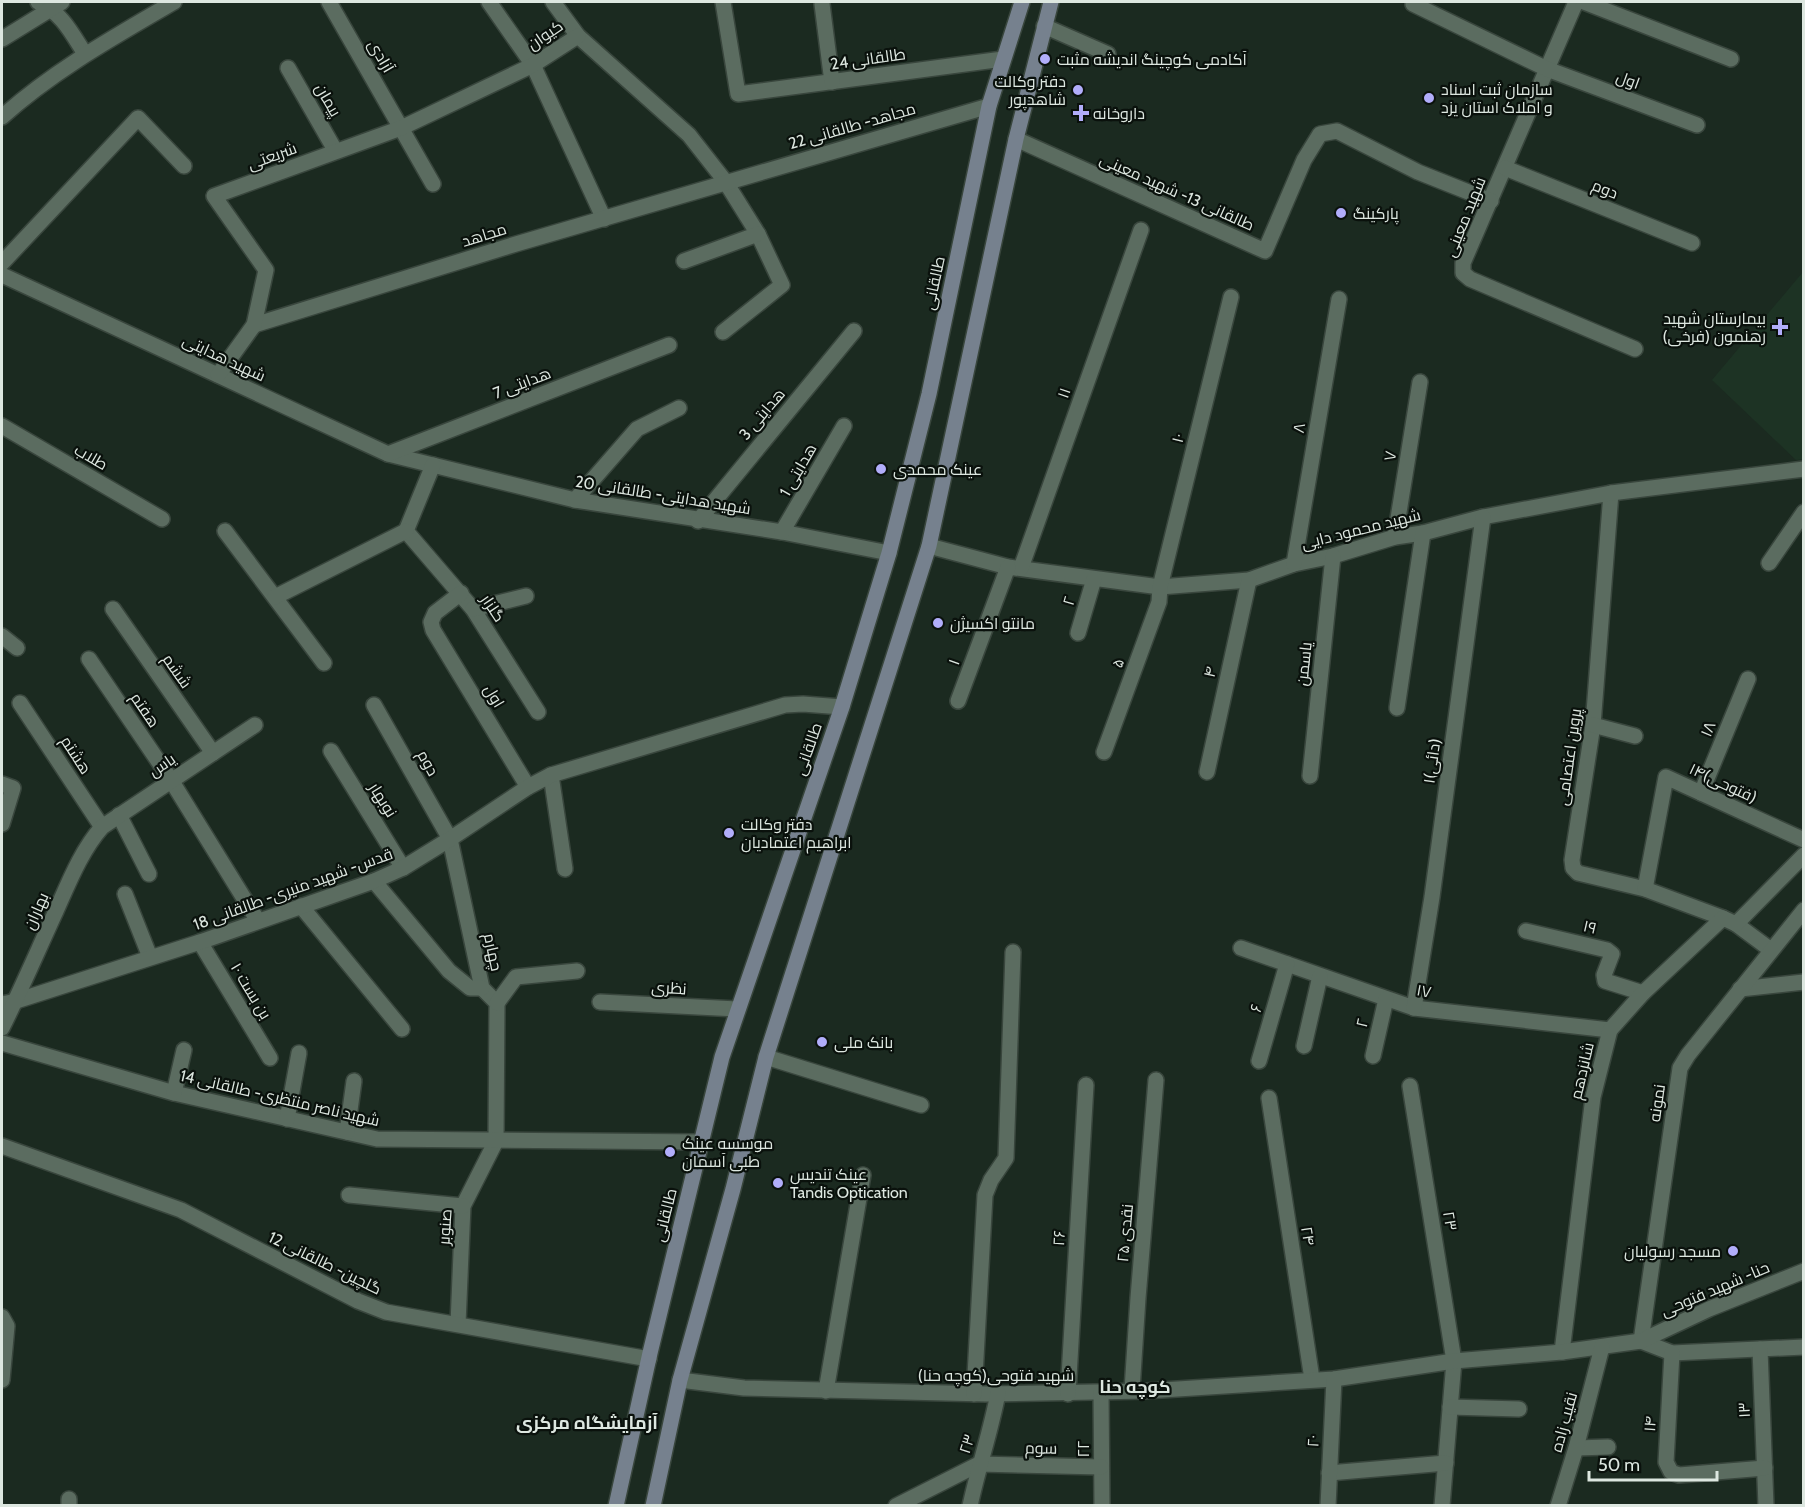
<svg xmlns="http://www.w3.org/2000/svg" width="1805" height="1507" viewBox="0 0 1805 1507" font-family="Cabin,Cairo,sans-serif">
  <rect width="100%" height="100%" fill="#1b2a20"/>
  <!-- built -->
  <polygon fill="#1d3324" points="1803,272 1804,459 1796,460 1712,380"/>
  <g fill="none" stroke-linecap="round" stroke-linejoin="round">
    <!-- street casing -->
    <g stroke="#39463d" stroke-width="18">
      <g id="street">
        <path d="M38,2C62,13 71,32 85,54"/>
        <polyline points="329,2 433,184"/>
        <polyline points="489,2 533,65 604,219"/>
        <polyline points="553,2 578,36 689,135 725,181 758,234 782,285 723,332"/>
        <polyline points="723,2 738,94 1003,59"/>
        <polyline points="1576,2 1463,263 1463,273 1470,279 1635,349"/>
        <polyline points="1584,2 1731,59"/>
        <polyline points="822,4 832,82"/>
        <polyline points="1413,4 1547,69 1697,125"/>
        <polyline points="1044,26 1108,54"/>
        <polyline points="2,39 62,2"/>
        <polyline points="288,68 335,150"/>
        <path d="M2,117C53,71 114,37 174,2"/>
        <polyline points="1016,139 1265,251 1304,160 1320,134 1337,131 1418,172 1491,201"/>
        <polyline points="1505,168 1692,243"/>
        <polyline points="684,261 758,234"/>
        <polyline points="2,263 138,118 184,166"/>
        <polyline points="2,275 388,454 575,500 782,532 889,553"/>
        <polyline points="254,325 516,244 989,106"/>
        <polyline points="218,375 254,325 266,270 214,196 401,128 533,65 578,36"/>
        <polyline points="2,426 162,519"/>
        <polyline points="388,454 669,345"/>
        <polyline points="433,465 406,531 473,609 538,712"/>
        <polyline points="1611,493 1593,725 1572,860 1573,868 1578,873 1645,889 1723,918"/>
        <polyline points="575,500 637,429 679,408"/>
        <polyline points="698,521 854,331"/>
        <polyline points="225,531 324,663"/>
        <polyline points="782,532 844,426"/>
        <polyline points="1395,537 1420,382"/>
        <polyline points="929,546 1008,567 1160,587 1249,580 1294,564 1333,556 1395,537 1423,533 1483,517 1611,493 1804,469"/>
        <polyline points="1769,563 1804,512"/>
        <polyline points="1294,564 1339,299"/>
        <polyline points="1021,568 1141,230"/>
        <polyline points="461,593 435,613 431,622 433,630 528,787"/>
        <polyline points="275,597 406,531"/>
        <polyline points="113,609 213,753"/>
        <polyline points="473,609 526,596"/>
        <polyline points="1078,633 1094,579"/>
        <polyline points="2,636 17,648"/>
        <polyline points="89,659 171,780 258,921"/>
        <polyline points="958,701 1008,567"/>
        <polyline points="20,703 102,827"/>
        <polyline points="374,705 450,839 482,988 497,1003 496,1141 463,1206 458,1324"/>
        <polyline points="1397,708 1423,533"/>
        <polyline points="1593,725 1635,736"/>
        <polyline points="331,751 403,868"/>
        <polyline points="1104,752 1159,602 1160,587 1231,297"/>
        <polyline points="1207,772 1249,580"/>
        <polyline points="551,775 565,869"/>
        <polyline points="1310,776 1333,556"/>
        <polyline points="2,784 13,788 2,824"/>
        <polyline points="1701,793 1748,679"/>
        <polyline points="119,815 149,874"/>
        <polyline points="374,881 449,971 470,988 482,988"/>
        <polyline points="1645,889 1666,777 1804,840"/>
        <polyline points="125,894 150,957"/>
        <polyline points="301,906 402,1029"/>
        <polyline points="1736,924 1771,950"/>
        <polyline points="1526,931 1607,950 1612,954 1604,975 1605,981 1643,993"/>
        <polyline points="200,942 270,1058"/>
        <polyline points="1241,948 1414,1008 1610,1030"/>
        <polyline points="1740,989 1804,982"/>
        <polyline points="600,1002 737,1009"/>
        <polyline points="497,1003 516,977 577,971"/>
        <polyline points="2,1004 16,1001 200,942 374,881 403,868 450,839 528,787 551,775 785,705 803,704 842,707"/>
        <polyline points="1414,1008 1432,897 1483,517"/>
        <path d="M2,1028C21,990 38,950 56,911C69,882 81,851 102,827L255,725"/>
        <polyline points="2,1043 174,1093 377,1139 702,1142"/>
        <polyline points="1304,1046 1320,976"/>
        <polyline points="1373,1056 1386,999"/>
        <polyline points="766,1057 921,1105"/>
        <polyline points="1259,1061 1287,964"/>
        <polyline points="1410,1086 1454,1361 1442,1506"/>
        <polyline points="174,1093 184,1050"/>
        <polyline points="1269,1098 1312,1379"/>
        <polyline points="287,1119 299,1053"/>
        <polyline points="347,1132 354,1081"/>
        <polyline points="2,1146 181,1210 358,1301 386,1312 649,1359"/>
        <polyline points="349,1195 463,1206"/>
        <polyline points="2,1317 7,1326 2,1380"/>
        <polyline points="1641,1341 1680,1068 1688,1055 1804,910"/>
        <polyline points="1641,1341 1672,1353 1804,1347"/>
        <polyline points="1760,1349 1766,1506"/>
        <polyline points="1562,1352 1593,1097 1610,1030 1643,993 1723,918 1736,924 1804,855"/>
        <polyline points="1672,1353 1666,1462 1671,1472 1679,1475 1765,1468"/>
        <polyline points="680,1380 744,1388 986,1394 1146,1391 1334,1379 1454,1361 1562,1352 1641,1341 1709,1309 1804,1271"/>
        <polyline points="1132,1390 1138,1298 1156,1080"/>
        <polyline points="826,1391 863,1175"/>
        <polyline points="1101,1392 1102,1506"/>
        <polyline points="974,1394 985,1195 991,1180 1006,1158 1013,952"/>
        <polyline points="1068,1394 1086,1085"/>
        <polyline points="1450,1407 1519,1409"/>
        <polyline points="1576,1448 1608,1447"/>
        <polyline points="1329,1473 1446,1463"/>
        <polyline points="69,1506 69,1499"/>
        <polyline points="896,1506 979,1464 1101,1467"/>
        <path d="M970,1506C978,1468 991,1431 998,1393"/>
        <polyline points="1328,1506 1334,1379"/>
        <polyline points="1558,1506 1576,1448 1602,1347"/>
      </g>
    </g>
    <!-- secondary casing -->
    <g stroke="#39463d" stroke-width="18">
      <g id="secondary">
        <polyline points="616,1506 650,1353 722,1057 842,707 889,553 929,394 989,106 1022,2"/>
        <polyline points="653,1506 680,1380 733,1189 766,1057 929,546 1016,139 1051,2"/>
      </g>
    </g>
    <!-- street -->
    <use href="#street" stroke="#5b6c60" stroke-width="15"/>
    <!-- secondary -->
    <use href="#secondary" stroke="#76818e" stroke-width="15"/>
  </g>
  <!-- markers -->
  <g fill="#b1adfa" stroke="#0a110c" stroke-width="2">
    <circle cx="1045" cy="59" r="6"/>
    <circle cx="1078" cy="90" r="6"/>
    <circle cx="1429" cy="98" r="6"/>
    <path d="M1078 104h6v6h6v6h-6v6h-6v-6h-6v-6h6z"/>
    <circle cx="1341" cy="213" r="6"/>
    <path d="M1777 318h6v6h6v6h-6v6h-6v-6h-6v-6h6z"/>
    <circle cx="881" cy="469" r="6"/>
    <circle cx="938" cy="623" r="6"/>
    <circle cx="729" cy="833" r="6"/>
    <circle cx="822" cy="1042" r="6"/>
    <circle cx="670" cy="1152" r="6"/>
    <circle cx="778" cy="1183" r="6"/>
    <circle cx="1733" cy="1251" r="6"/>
  </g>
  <g text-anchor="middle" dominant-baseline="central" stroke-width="4.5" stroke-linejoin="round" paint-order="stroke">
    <!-- street labels -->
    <g font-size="16" fill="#dde7e0" stroke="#0a110c">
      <text transform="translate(545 35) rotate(-34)">کیوان</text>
      <text transform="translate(381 56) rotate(60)">آزادی</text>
      <text transform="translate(868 59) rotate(-8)">طالقانی 24</text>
      <text transform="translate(1628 80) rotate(20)">اول</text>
      <text transform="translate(328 100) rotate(60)">پیمان</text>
      <text transform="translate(852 126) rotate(-16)">مجاهد- طالقانی 22</text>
      <text transform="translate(272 156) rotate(-20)">شریعتی</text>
      <text transform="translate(1605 189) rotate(22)">دوم</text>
      <text transform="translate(1177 192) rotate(24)">طالقانی 13- شهید معینی</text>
      <text transform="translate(1465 217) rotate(-68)">شهید معینی</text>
      <text transform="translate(484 235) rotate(-17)">مجاهد</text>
      <text transform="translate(934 283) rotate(-78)">طالقانی</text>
      <text transform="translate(224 358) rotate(25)">شهید هدایتی</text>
      <text transform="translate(522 383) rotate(-21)">هدایتی 7</text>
      <text transform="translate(1064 393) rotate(-71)">۱۱</text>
      <text transform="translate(762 414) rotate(-50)">هدایتی 3</text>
      <text transform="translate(1299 428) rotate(-80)">۸</text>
      <text transform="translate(1178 438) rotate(-76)">۱۰</text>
      <text transform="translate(1390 456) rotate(-81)">۷</text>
      <text transform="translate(91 457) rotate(30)">طلاب</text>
      <text transform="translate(798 470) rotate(-60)">هدایتی 1</text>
      <text transform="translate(663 495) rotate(9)">شهید هدایتی- طالقانی 20</text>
      <text transform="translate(1361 529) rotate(-14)">شهید محمود دایی</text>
      <text transform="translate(1069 601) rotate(-74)">۲</text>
      <text transform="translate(493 608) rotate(56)">گلزار</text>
      <text transform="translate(954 662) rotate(-70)">۱</text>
      <text transform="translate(1118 663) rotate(-69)">۵</text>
      <text transform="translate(1304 664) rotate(-84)">یاسمن</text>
      <text transform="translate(177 671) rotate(55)">ششم</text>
      <text transform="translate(1210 672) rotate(-78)">۴</text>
      <text transform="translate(494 696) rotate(59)">اول</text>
      <text transform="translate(145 710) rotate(56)">هفتم</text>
      <text transform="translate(1708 729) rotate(-67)">۱۸</text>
      <text transform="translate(808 749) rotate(-71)">طالقانی</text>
      <text transform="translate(76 755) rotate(57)">هشتم</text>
      <text transform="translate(1569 757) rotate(-82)">پروین اعتصامی</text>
      <text transform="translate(1432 761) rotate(-82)">۱(دائی)</text>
      <text transform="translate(428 763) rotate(61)">دوم</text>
      <text transform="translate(162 765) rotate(-34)">یاس</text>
      <text transform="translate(1723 783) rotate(25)">۱۴(فتوحی)</text>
      <text transform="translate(383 800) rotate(58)">نوبهار</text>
      <text transform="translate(293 889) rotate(-20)">قدس- شهید منیری- طالقانی 18</text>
      <text transform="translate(36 911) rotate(-66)">بهاران</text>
      <text transform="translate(1590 927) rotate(13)">۱۹</text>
      <text transform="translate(493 952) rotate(78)">چهارم</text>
      <text transform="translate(669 988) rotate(3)">نظری</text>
      <text transform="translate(251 991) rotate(59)">بن بست ۱۰</text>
      <text transform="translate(1424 991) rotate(10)">۱۷</text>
      <text transform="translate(1256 1008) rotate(-74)">۶</text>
      <text transform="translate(1362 1023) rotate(-77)">۲</text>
      <text transform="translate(1582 1071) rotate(-77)">شانزدهم</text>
      <text transform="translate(280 1098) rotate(13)">شهید ناصر منتظری- طالقانی 14</text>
      <text transform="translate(1657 1103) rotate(-82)">نمونه</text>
      <text transform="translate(665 1215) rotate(-76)">طالقانی</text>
      <text transform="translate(1450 1221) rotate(81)">۲۳</text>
      <text transform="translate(445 1227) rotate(-86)">صنوبر</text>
      <text transform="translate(1125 1233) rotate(-85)">۲۵ نقدی</text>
      <text transform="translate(1308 1236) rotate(81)">۲۴</text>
      <text transform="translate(1059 1238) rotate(-87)">۲۶</text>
      <text transform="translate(325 1263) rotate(26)">گلچین- طالقانی 12</text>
      <text transform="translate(1715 1289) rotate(-23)">حنا- شهید فتوحی</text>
      <text x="996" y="1375">(کوچه حنا)شهید فتوحی</text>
      <text transform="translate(1744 1410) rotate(-93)">۱۳</text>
      <text transform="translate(1564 1422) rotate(-75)">نقیب زاده</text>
      <text transform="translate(1650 1424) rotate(-87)">۱۴</text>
      <text transform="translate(1313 1441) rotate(-87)">۲۰</text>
      <text transform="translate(967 1444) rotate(-72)">۲۳</text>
      <text transform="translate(1041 1448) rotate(1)">سوم</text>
      <text transform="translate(1083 1449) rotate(-90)">۲۲</text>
    </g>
    <!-- poi labels -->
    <g font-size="16" fill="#dde7e0" stroke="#0a110c" text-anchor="start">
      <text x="1057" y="59">آکادمی کوچینگ اندیشه مثبت</text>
      <text x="1066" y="81" text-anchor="end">دفتر وکالت<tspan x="1066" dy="18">شاهدپور</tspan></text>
      <text x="1441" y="89">سازمان ثبت اسناد<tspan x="1441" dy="18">و املاک استان یزد</tspan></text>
      <text x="1093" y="113">داروخانه</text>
      <text x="1353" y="213">پارکینگ</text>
      <text x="1766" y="318" text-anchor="end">بیمارستان شهید<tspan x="1766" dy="18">رهنمون (فرخی)</tspan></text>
      <text x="893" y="469">عینک محمدی</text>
      <text x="950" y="623">مانتو اكسيژن</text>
      <text x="741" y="824">دفتر وکالت<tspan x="741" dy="18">ابراهیم اعتمادیان</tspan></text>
      <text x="834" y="1042">بانک ملی</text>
      <text x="682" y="1143">موسسه عینک<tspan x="682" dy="18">طبی آسمان</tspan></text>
      <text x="790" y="1174">عینک تندیس<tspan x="790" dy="18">Tandis Optication</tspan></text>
      <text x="1721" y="1251" text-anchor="end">مسجد رسولیان</text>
    </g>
    <!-- neighbourhood labels -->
    <g font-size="18" font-weight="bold" fill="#dde7e0" stroke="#0a110c">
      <text x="1135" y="1387">کوچه حنا</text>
      <text x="587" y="1423">آزمایشگاه مرکزی</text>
    </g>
  </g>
  <!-- border -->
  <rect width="1805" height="1507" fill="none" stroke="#dde7e0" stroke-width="6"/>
  <!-- scale -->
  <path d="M1589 1471v9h128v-9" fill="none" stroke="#dde7e0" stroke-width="3"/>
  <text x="1598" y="1471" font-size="18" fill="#dde7e0" stroke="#0a110c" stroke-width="4.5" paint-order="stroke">50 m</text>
</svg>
